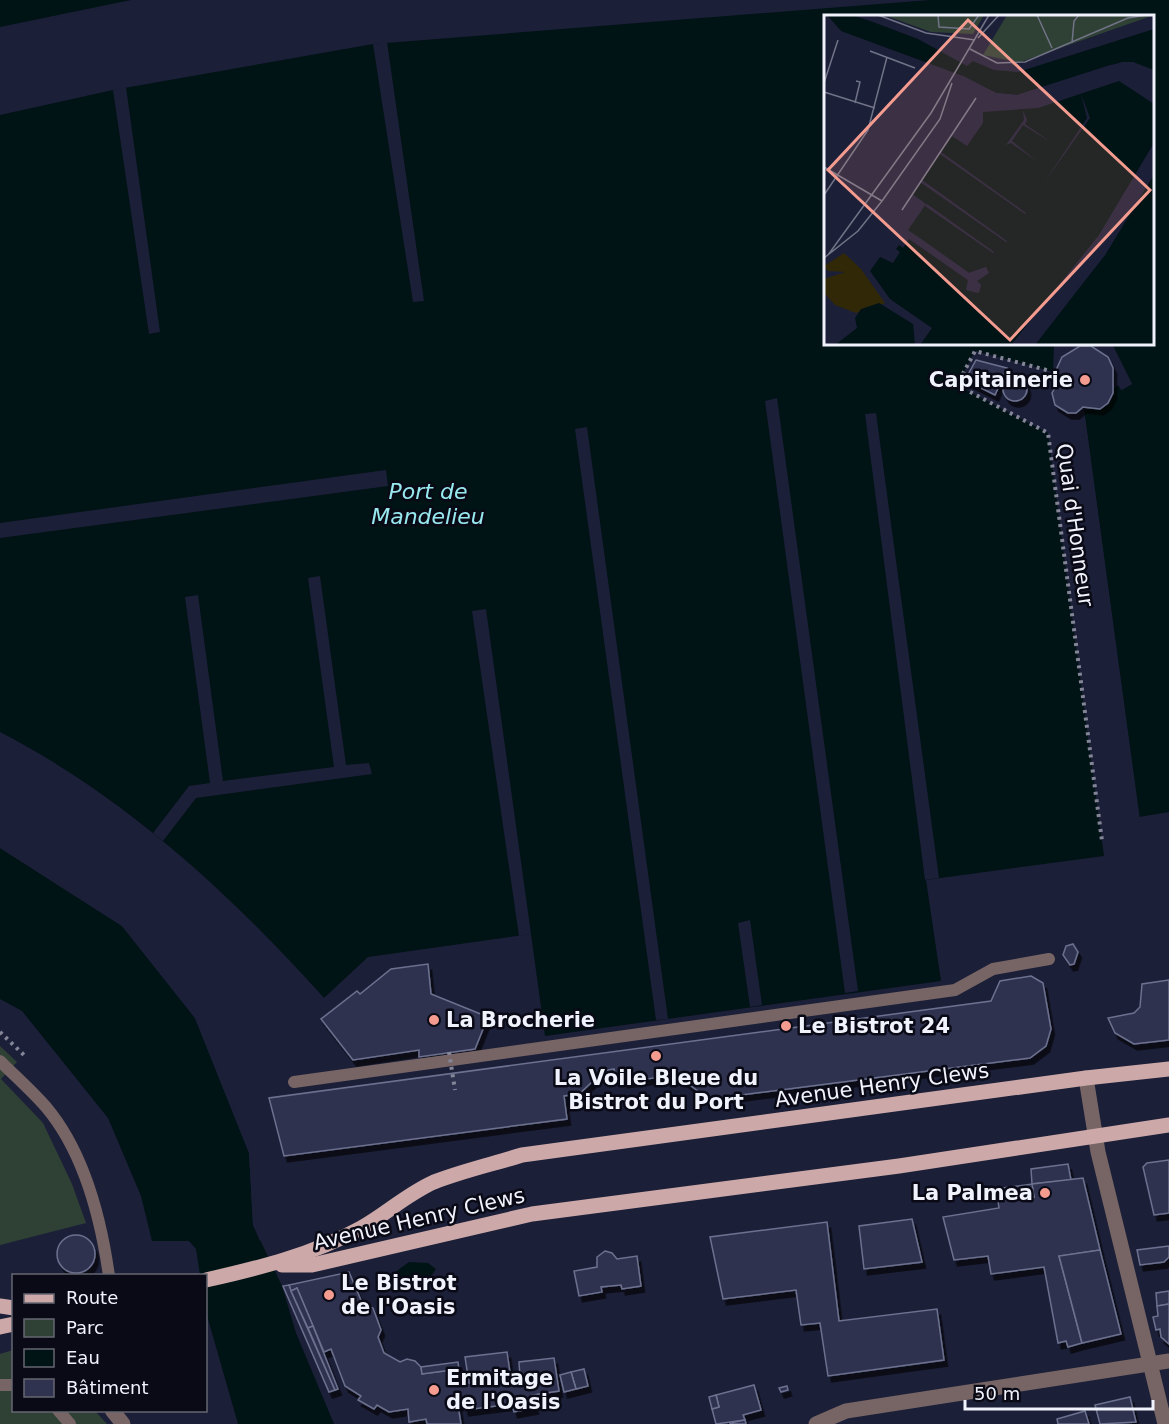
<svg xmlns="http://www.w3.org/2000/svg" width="1169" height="1424" viewBox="0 0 1169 1424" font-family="'DejaVu Sans',sans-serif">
  <defs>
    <filter id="shadow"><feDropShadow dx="3.5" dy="6" stdDeviation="0" flood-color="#0009"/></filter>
  </defs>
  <rect width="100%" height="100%" fill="#1c1f38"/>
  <!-- green -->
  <g fill="#2f4135">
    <polygon points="0,1046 17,1062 1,1079 43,1123 72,1184 86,1223 0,1245"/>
    <polygon points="13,1350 14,1410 95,1411 107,1424 0,1424 0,1354"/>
  </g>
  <!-- water -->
  <g fill="#001315">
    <polygon points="0,0 131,0 0,27"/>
    <path d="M930,0H1169V812L1139,817L1084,409C1118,409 1102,397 1118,385L1122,390L1132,384L1112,344H1152V16H826V344H1054V372L975,351L958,385L1048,433L1104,856L926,880L941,981L545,1036L531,934L368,957L324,998C232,895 124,796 0,732V115L113,90L373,44Z"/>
    <polygon points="0,848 122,926 195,1018 249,1153 253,1225 282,1286 296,1333 334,1424 238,1424 206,1312 206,1276 200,1275 196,1249 189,1241 152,1241 141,1196 108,1118 22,1011 0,999"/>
    <path d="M409,1262L428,1263L436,1269C427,1284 410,1292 396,1280L394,1273Z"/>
  </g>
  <!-- pier -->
  <g fill="#1c1f38">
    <polygon points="134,1 131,3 0,30 0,28"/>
    <polygon points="387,42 424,301 413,302 373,44"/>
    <polygon points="126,87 160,332 149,334 113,90"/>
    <polygon points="1054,344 1057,344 1055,375 976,355 961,384 1051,432 1105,841 1102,841 1048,433 957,385 975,351 1053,372"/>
    <polygon points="1109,344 1112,344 1132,384 1121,390 1118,385 1112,389 1112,397 1103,407 1084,410 1140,820 1136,817 1081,409 1118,382 1122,386 1128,383"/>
    <polygon points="777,398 858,991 845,993 765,401"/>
    <polygon points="876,413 939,878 925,880 865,414"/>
    <polygon points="587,427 668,1019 656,1020 575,429"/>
    <polygon points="386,470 388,486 0,538 0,523"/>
    <polygon points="320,576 346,765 369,763 372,774 196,798 163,841 153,833 189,786 210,783 185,597 198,595 223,781 334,767 308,578"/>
    <polygon points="486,609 531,934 519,936 472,611"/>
    <polygon points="0,845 124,924 198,1016 252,1152 256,1224 263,1239 260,1241 253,1225 249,1153 195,1018 122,926 0,848"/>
    <polygon points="750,920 762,1005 750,1007 738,923"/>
  </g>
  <!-- building -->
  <g fill="#2f334f" stroke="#6c718f" stroke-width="1.5" filter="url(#shadow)">
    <polygon points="1080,346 1091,346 1108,357 1113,368 1113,393 1108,403 1100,409 1083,407 1076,413 1068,413 1055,405 1052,393 1057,384 1057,368 1062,357"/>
    <polygon points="976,360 1007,368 995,395 965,380"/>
    <circle cx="1015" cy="389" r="12"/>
    <polygon points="1073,944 1078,952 1074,964 1070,965 1063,955 1066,946"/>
    <polygon points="428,964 431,994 488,1017 475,1049 419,1057 419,1050 353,1060 321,1019 357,991 360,994 391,969"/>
    <polygon points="1031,976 1043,983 1051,1029 1046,1046 1030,1058 718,1098 706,1097 676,1075 624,1082 624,1079 615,1074 614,1069 604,1071 579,1094 564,1096 567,1119 284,1156 269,1098 991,1001 1000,981"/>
    <polygon points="1169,980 1169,1040 1134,1044 1115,1033 1108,1018 1134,1013 1140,1007 1142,984"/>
    <polygon points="1169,1160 1169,1213 1154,1215 1143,1167 1147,1163"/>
    <polygon points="1068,1164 1071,1180 1032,1184 1031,1169"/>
    <polygon points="1083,1178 1100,1250 1059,1256 1082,1343 1068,1347 1066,1341 1058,1343 1044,1267 991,1274 988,1256 954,1260 943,1217 999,1208 998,1201 1034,1197 1032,1184"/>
    <polygon points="1032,1184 1034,1197 998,1201 996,1189"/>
    <polygon points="912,1219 922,1262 864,1269 859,1226"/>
    <polygon points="827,1222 839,1321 937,1309 944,1360 828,1376 820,1323 801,1325 796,1290 723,1299 710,1237"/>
    <circle cx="76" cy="1254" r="19"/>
    <polygon points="1169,1246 1169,1257 1164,1262 1140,1265 1137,1250"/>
    <polygon points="1100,1250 1121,1334 1082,1343 1059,1256"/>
    <polygon points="605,1251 612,1253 617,1259 637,1256 641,1286 622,1289 621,1285 601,1287 602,1292 579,1296 574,1271 597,1267 597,1257"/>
    <polygon points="349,1272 363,1305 373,1308 381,1330 378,1337 384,1353 400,1362 407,1359 415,1361 421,1367 422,1374 459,1369 461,1383 469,1383 465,1357 507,1352 511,1379 520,1378 519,1362 554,1358 559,1391 532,1395 535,1408 514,1412 512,1404 465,1410 464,1404 458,1405 461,1424 427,1424 426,1419 409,1422 408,1409 389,1412 377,1405 374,1409 358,1400 361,1396 345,1386 331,1349 324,1352 297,1288 291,1291 289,1285"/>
    <polygon points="289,1285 291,1291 335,1390 329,1392 283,1286"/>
    <polygon points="297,1288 313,1326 308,1328 291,1291"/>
    <polygon points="1169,1291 1169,1304 1157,1306 1156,1293"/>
    <polygon points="1169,1304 1169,1344 1161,1337 1160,1329 1156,1330 1153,1317 1158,1316 1157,1306"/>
    <polygon points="313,1326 338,1389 335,1390 308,1328"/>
    <polygon points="458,1362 459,1369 422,1374 421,1367"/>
    <polygon points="584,1369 588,1386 576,1389 571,1372"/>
    <polygon points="571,1372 576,1389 564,1392 560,1375"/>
    <polygon points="754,1385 761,1410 743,1415 745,1420 716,1424 712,1409 719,1407 716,1395"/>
    <polygon points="787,1386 788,1390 781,1392 779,1388"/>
    <polygon points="716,1395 719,1407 712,1409 709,1397"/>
    <polygon points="1130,1397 1136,1422 1100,1424 1095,1405"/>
    <polygon points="1085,1411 1089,1424 1058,1424 1057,1419"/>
    <polygon points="745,1420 746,1424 730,1424 730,1423"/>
  </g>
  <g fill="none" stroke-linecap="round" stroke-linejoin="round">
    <!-- path -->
    <g stroke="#848698" stroke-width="4" stroke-dasharray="3 4.5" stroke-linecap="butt">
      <polyline points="1054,372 975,351 957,385 1048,433 1102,841"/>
      <polyline points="0,1032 25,1056"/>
    </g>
    <!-- service -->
    <g stroke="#766564" stroke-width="12">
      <path d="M0,1061C15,1076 32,1091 46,1107C84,1152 101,1219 109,1276"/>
      <polyline points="294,1082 955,990 993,969 1049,959"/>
      <polyline points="0,1385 14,1385"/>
      <polyline points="58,1410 70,1424"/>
    </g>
    <!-- minor -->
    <g stroke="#766564" stroke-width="15">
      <polyline points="1086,1078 1098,1152 1165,1424"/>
      <polyline points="816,1424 846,1411 1169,1361"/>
    </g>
    <!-- tertiary -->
    <polyline stroke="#766564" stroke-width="15" points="112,1410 123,1424"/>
    <!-- primary -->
    <g stroke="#cca9a8" stroke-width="15">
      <polyline points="282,1265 312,1265 532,1214 899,1166 1169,1125"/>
      <path d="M206,1280C259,1268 312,1255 361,1228C386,1214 407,1194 434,1182C462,1171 493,1164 522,1155L1086,1078L1169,1069"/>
      <polyline points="0,1306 14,1308"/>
      <polyline points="0,1327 14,1324"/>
    </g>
    <!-- path-bridge -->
    <polyline stroke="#848698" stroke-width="4" stroke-dasharray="3 4.5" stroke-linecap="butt" points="449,1052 455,1090"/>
  </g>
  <!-- markers -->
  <g fill="#f59c90" stroke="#090a15" stroke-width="2">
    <circle cx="1085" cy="380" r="6"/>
    <circle cx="434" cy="1020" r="6"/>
    <circle cx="786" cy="1026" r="6"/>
    <circle cx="656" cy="1056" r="6"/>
    <circle cx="1045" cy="1193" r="6"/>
    <circle cx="329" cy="1295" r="6"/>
    <circle cx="434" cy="1390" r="6"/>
  </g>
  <g text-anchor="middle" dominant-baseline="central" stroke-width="5" stroke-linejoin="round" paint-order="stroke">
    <!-- poi labels -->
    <g font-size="21" font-weight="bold" fill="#f0f2fc" stroke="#090a15" text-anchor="start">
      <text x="1073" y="380" text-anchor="end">Capitainerie</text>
      <text x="446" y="1020">La Brocherie</text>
      <text x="798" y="1026">Le Bistrot 24</text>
      <text x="656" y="1078" text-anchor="middle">La Voile Bleue du<tspan x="656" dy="24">Bistrot du Port</tspan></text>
      <text x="1033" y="1193" text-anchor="end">La Palmea</text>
      <text x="341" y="1283">Le Bistrot<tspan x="341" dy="24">de l'Oasis</tspan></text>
      <text x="446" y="1378">Ermitage<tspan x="446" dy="24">de l'Oasis</tspan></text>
    </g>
    <!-- street labels -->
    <g font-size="21" fill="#f0f2fc" stroke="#090a15">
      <text transform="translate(1075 525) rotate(82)">Quai d'Honneur</text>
      <text transform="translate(882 1085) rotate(-8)">Avenue Henry Clews</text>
      <text transform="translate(419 1219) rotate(-13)">Avenue Henry Clews</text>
    </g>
    <!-- water labels -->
    <g font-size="22" font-style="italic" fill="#97e8ef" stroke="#090a15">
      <text x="428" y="491">Port de<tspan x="428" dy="25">Mandelieu</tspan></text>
    </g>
  </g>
  <!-- overview -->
  <g transform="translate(824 15)">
    <rect width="330" height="330" fill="#1c1f38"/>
    <path d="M60,0H160L149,19L107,17ZM183,0H330L188,50V46L159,40Z" fill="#2f4135"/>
    <path d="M20,238L37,254L61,288L32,298L11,290L0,278V264L21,257L4,256L0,251Z" fill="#302807"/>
    <path d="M3,0H28L49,7L94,24L143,51L149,46L170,55L194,57L330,14V55L309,47L286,50L193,80L172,78L139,61L17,16ZM295,66L330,89V128L275,220L187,330H96L108,313L66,284L46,256L56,242L69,248L76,237L72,234L75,230L79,233L85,224L144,265L143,273L152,278L157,270L152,266L164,258L162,252L145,258L84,215L102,189L88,179L128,121L143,131L159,108V97L214,93ZM330,160V330H211L281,240ZM55,288L89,309L91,330H11L33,313L31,303L37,294Z" fill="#001315"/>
    <path d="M298,47H309L330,58L299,50L193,83L172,81L135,63L139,61L172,78L193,80ZM257,79L266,103L220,168L263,103ZM199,95L203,105L201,109L228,128L199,110L188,126L214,147L187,128L182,130L200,105ZM117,137L202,198L201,199L116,139ZM330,157L281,240L208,330L278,238ZM98,165L183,226L182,227L96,167ZM103,189L170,237L169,238L101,191ZM86,216L145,258L162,252L165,258L153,266L157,270L155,278L142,275L144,265L83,222L146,263V273L153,275L150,265L160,256L144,260Z" fill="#1c1f38"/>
    <path fill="none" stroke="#717386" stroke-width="1.5" d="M54,0L102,18L151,25M114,0L115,12L145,14L155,0M213,0L228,33M154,23L175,0M248,28L250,6L255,0M146,34L173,48L201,47L304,3L323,0M46,36L91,53M0,68L14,25M0,77L51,93M31,88L36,67L32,66M0,152L58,186M0,180L44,115L63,42M78,195L152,83M4,240L107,98L165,0M0,243L34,216L58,186L116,104L128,68"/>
    <path fill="#f59c90" fill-opacity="0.15" stroke="#f59c90" stroke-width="3" d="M144,5L326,175L186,325L4,155Z"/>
    <rect width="330" height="330" fill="none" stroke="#f0f2fc" stroke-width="3"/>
  </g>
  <!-- legend -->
  <rect x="12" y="1274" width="195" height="138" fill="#090a15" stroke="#656771" stroke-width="1.5"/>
  <rect x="24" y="1294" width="30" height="9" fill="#cca9a8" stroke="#656771" stroke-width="1.5"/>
  <text x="66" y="1304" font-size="18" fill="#f0f2fc">Route</text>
  <rect x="24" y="1319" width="30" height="18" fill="#2f4135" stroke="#656771" stroke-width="1.5"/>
  <text x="66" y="1334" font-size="18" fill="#f0f2fc">Parc</text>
  <rect x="24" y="1349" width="30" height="18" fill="#001315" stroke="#656771" stroke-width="1.5"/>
  <text x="66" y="1364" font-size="18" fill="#f0f2fc">Eau</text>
  <rect x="24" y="1379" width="30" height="18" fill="#2f334f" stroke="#656771" stroke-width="1.5"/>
  <text x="66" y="1394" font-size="18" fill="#f0f2fc">Bâtiment</text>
  <!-- scale -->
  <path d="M965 1400v9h188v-9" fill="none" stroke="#f0f2fc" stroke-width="3"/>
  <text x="974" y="1400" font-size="18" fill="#f0f2fc" stroke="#090a15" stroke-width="4.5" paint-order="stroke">50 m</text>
</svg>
